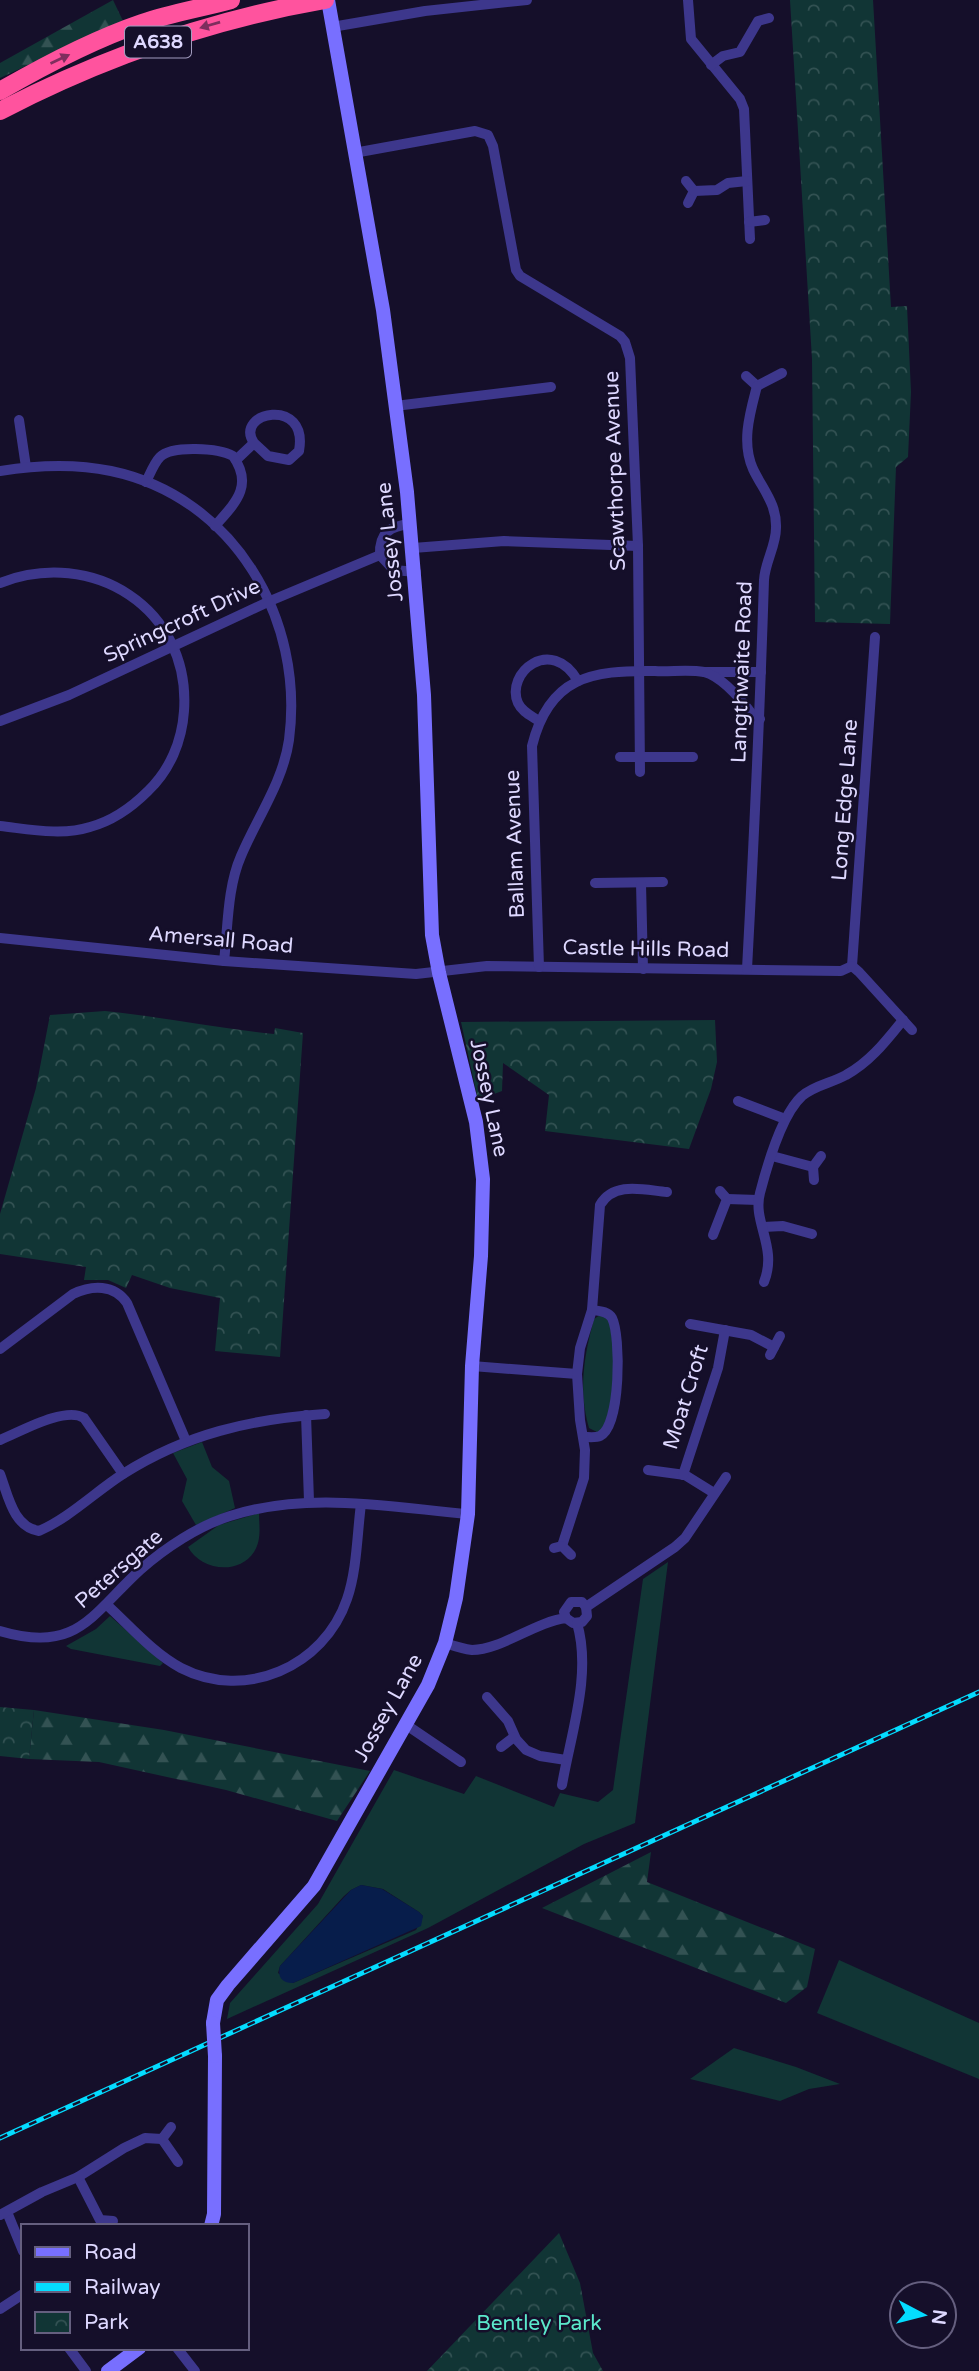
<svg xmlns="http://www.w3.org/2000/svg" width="979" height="2371" viewBox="0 0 979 2371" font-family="'Varela Round',sans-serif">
  <defs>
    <pattern id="forest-firs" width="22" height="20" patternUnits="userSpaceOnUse" patternTransform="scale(1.75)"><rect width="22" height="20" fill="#113535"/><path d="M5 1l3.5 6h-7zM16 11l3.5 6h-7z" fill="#335253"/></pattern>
    <pattern id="park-crowns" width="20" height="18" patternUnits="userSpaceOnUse" patternTransform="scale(1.75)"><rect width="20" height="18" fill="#113535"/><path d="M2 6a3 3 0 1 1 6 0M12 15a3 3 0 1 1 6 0" fill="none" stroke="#335253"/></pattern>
  </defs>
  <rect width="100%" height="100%" fill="#150f2a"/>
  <!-- green -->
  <g fill="#113535" fill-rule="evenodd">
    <path d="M600,1315L609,1320C615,1351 620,1406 599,1433L589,1428C578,1390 584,1356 594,1319Z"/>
    <polygon points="202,1442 212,1467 229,1481 235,1508 196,1525 182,1501 187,1479 173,1453"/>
    <path d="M259,1513C259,1526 262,1539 254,1552C238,1576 200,1570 188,1547L219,1525Z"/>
    <path d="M668,1562L635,1823L584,1844L428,1928L227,2019L230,2003L318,1904L394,1770L464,1794L476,1776L554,1807L560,1793L598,1802L613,1790L643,1579ZM361,1885L383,1889L419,1912L423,1916L416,1930L293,1983L278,1973L280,1966L344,1896L351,1890Z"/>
    <polygon points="110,1616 163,1663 160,1666 71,1649 66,1646 96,1629"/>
    <polygon points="839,1960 979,2023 979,2079 817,2013"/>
    <polygon points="734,2048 796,2067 840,2084 809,2089 780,2101 690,2079"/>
  </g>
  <!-- forest -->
  <g fill="url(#forest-firs)">
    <polygon points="113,0 123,21 0,78 0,63"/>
    <polygon points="34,1710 164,1730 370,1771 337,1821 226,1790 99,1762 29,1759"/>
    <polygon points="651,1852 647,1882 815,1949 807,1987 786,2003 542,1908"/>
  </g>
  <!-- park -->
  <g fill="url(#park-crowns)">
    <polygon points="790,0 873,0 891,307 907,306 911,392 908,457 896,467 890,624 815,622 812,359"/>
    <path d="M105,1011C162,1017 217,1028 274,1034L275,1028L303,1033L280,1357L215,1351L220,1298L170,1288L132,1275L126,1288L108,1280H84L86,1267L0,1254V1214L36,1088L50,1015Z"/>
    <polygon points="715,1020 717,1062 711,1089 689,1149 545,1131 549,1095 503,1063 502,1091 478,1100 461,1022"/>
    <polygon points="0,1707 34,1710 29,1759 0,1756"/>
    <polygon points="559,2233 580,2283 593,2353 603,2371 427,2371"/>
  </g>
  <!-- water -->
  <path fill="#071d4b" d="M361,1885L382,1889L419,1912L423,1916L421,1926L293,1983C282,1983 277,1977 280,1966L351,1890Z"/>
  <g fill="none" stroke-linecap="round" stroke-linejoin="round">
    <!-- street -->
    <g stroke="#3d378c" stroke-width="10">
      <polyline points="688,0 691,39 740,99 744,109 750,239"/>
      <polyline points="332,27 425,11 527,0"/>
      <polyline points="711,65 723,56 740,52 758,21 769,18"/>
      <polyline points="354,153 475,131 488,135 493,146 516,270 520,276 620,336 625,342 630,358 638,546 640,772"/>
      <polyline points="686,181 694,191 688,203"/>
      <polyline points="694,191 717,190 728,183 747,181"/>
      <polyline points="749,222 765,220"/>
      <polyline points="746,376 757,386 782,373"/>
      <polyline points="395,406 551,387"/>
      <polyline points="19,420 26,467"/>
      <path d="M236,460L254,443C233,412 309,396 299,451L289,460L268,456L254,443"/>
      <path d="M0,471C37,465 73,463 111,471C234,497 305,619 289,740C283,782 257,818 241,856C227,888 228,928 224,961"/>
      <path d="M146,482C150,474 154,463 160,457C172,445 219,448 233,456C254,486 235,503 215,526"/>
      <path d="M410,524C390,526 379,533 380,555L394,570L416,572"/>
      <polyline points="413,548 504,541 638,546"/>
      <path d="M0,583C92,547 191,608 184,711C182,741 170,770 148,791C132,807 112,821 90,827C62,836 28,829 0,826"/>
      <polyline points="705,672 761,672"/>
      <polyline points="0,721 69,695 270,601 380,555"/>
      <path d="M539,721C532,716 522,712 518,703C505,673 551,635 578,681"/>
      <polyline points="620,757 693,757"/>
      <polyline points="595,883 663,882"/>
      <polyline points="641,883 643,969"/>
      <polyline points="0,938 224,961 416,974 487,966 841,971 852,966"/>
      <polyline points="852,966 875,637"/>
      <polyline points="852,966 859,972 912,1030"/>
      <path d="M539,967L532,746C549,677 591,670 655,671C670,672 689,669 704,672C723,677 744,703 755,718L760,719"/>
      <path d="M747,969C754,839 760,709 764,580C765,562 776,546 776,528C777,504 763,490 753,469C741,442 750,413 757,386"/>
      <polyline points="738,1101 785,1119"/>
      <polyline points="772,1156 813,1167"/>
      <polyline points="814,1180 813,1167 821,1156"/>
      <polyline points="727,1199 758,1200"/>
      <polyline points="763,1227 783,1226 812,1234"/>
      <polyline points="713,1235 727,1199 720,1191"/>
      <path d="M764,1282C778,1247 752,1222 760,1193C767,1166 781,1115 802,1096C815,1085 832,1083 846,1075C870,1062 886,1041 903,1020"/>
      <polyline points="690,1324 751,1335 774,1347"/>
      <path d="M0,1349L73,1294C92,1285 114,1284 127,1303L186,1441"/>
      <polyline points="770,1355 780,1336"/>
      <polyline points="472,1366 577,1374"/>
      <polyline points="306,1415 309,1501"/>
      <path d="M584,1437C588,1437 596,1438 600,1436C621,1426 621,1336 612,1318C608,1311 599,1311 592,1310"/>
      <path d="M0,1440C20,1432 65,1406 84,1418L123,1474"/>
      <polyline points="648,1470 685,1475 714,1493"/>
      <path d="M0,1474C8,1495 13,1527 39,1531C69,1518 95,1492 123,1474C186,1434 251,1419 325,1414"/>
      <polyline points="683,1475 718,1368 725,1330"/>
      <path d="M562,1546L584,1478L585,1450L580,1420L577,1374L580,1348L592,1310L600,1205C614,1181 644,1190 667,1192"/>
      <polyline points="554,1548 562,1546 571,1555"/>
      <path d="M107,1605C130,1626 153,1653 181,1668C245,1701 324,1667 347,1599C357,1570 357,1535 361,1504"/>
      <polyline points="586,1607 675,1547 685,1538 726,1477"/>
      <path d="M0,1631C77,1654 91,1615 140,1570C165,1548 198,1526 230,1516C308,1491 388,1507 468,1514"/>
      <path d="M445,1643C454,1646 463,1649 472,1650C501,1650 535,1622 566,1618L573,1623L582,1622L587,1616L586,1607L582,1602H571L564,1612L566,1618"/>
      <polyline points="487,1697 508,1721 516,1739 526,1750 540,1756 566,1760"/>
      <polyline points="405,1724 461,1762"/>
      <polyline points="501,1747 514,1737"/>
      <path d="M562,1785C571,1733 592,1674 577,1623"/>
      <polyline points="162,2139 178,2162"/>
      <polyline points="78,2177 100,2220 113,2221"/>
      <polyline points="7,2212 23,2251"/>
      <polyline points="0,2215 42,2192 78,2177 124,2148 145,2138 162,2139 171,2127"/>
      <polyline points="0,2309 23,2294"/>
      <polyline points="69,2348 86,2371"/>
      <polyline points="177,2348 195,2371"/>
    </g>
    <!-- secondary -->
    <g stroke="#786fff" stroke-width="14">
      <polyline points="213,2023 217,2000 228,1985 314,1886 428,1685 445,1643 456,1598 468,1514 472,1366 481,1256 483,1179 476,1122 439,973 432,935 424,695 407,492 383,310 328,0"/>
      <polyline points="211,2226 214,2214 215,2056"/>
      <polyline points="108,2371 139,2348"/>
    </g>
    <!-- highway -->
    <g stroke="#ff539e" stroke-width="18">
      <path d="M0,91C45,65 92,40 142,23C171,13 202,8 231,0"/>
      <path d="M0,111C104,57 210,20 325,0"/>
    </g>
    <!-- rail casing -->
    <g stroke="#04dcff" stroke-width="5">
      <polyline id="rail" points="0,2138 979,1692"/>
    </g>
    <!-- rail -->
    <use href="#rail" stroke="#150f2a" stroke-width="2.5" stroke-dasharray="8" stroke-linecap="butt"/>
    <!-- secondary-bridge -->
    <polyline stroke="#786fff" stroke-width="14" points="213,2023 215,2056"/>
  </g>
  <!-- one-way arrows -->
  <defs><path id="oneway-solid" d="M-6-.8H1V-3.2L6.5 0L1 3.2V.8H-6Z" transform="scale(1.75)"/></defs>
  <g fill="#7e2e5e">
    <use href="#oneway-solid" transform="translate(210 25) rotate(164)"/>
    <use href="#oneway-solid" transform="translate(60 59) rotate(-25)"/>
  </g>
  <g text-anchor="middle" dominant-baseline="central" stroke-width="5" stroke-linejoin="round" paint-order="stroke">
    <!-- shield labels -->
    <rect fill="#150f2a" stroke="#a29cbf" stroke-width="2" x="125" y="26.5" width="66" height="31" rx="5"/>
    <g font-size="19" font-weight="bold" fill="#ded8ff">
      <text x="158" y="42">A638</text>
    </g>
    <!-- street labels -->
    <g font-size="21" fill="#ded8ff" stroke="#150f2a">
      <text transform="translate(615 471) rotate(-92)">Scawthorpe Avenue</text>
      <text transform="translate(390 542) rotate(-96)">Jossey Lane</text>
      <text transform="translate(182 621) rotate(-25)">Springcroft Drive</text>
      <text transform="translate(742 672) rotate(-88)">Langthwaite Road</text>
      <text transform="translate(845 800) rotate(-86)">Long Edge Lane</text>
      <text transform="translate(515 844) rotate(-92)">Ballam Avenue</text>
      <text transform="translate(221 940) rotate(5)">Amersall Road</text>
      <text transform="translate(646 949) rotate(1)">Castle Hills Road</text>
      <text transform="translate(489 1098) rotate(78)">Jossey Lane</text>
      <text transform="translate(686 1397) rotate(-73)">Moat Croft</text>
      <text transform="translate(119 1569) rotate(-41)">Petersgate</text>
      <text transform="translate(388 1708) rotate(-61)">Jossey Lane</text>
    </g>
    <!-- park labels -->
    <g font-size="21" fill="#5be8cb" stroke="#150f2a">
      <text x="539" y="2323">Bentley Park</text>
    </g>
  </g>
  <!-- legend -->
  <rect x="21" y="2224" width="228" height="126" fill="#150f2a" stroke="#655f7f" stroke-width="2"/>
  <rect x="35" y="2247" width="35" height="10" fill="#786fff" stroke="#655f7f" stroke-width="2"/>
  <text x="84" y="2259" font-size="21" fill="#ded8ff">Road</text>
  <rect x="35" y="2282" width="35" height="10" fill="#04dcff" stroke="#655f7f" stroke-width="2"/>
  <text x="84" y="2294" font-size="21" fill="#ded8ff">Railway</text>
  <rect x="35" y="2312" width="35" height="21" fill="url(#park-crowns)" stroke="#655f7f" stroke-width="2"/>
  <text x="84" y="2329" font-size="21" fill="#ded8ff">Park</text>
  <!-- north arrow -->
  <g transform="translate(923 2315) rotate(97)"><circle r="33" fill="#150f2a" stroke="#655f7f" stroke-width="2"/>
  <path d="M0-5L12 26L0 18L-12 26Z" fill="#04dcff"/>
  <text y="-10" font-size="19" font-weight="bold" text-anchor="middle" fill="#ded8ff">N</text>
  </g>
</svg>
